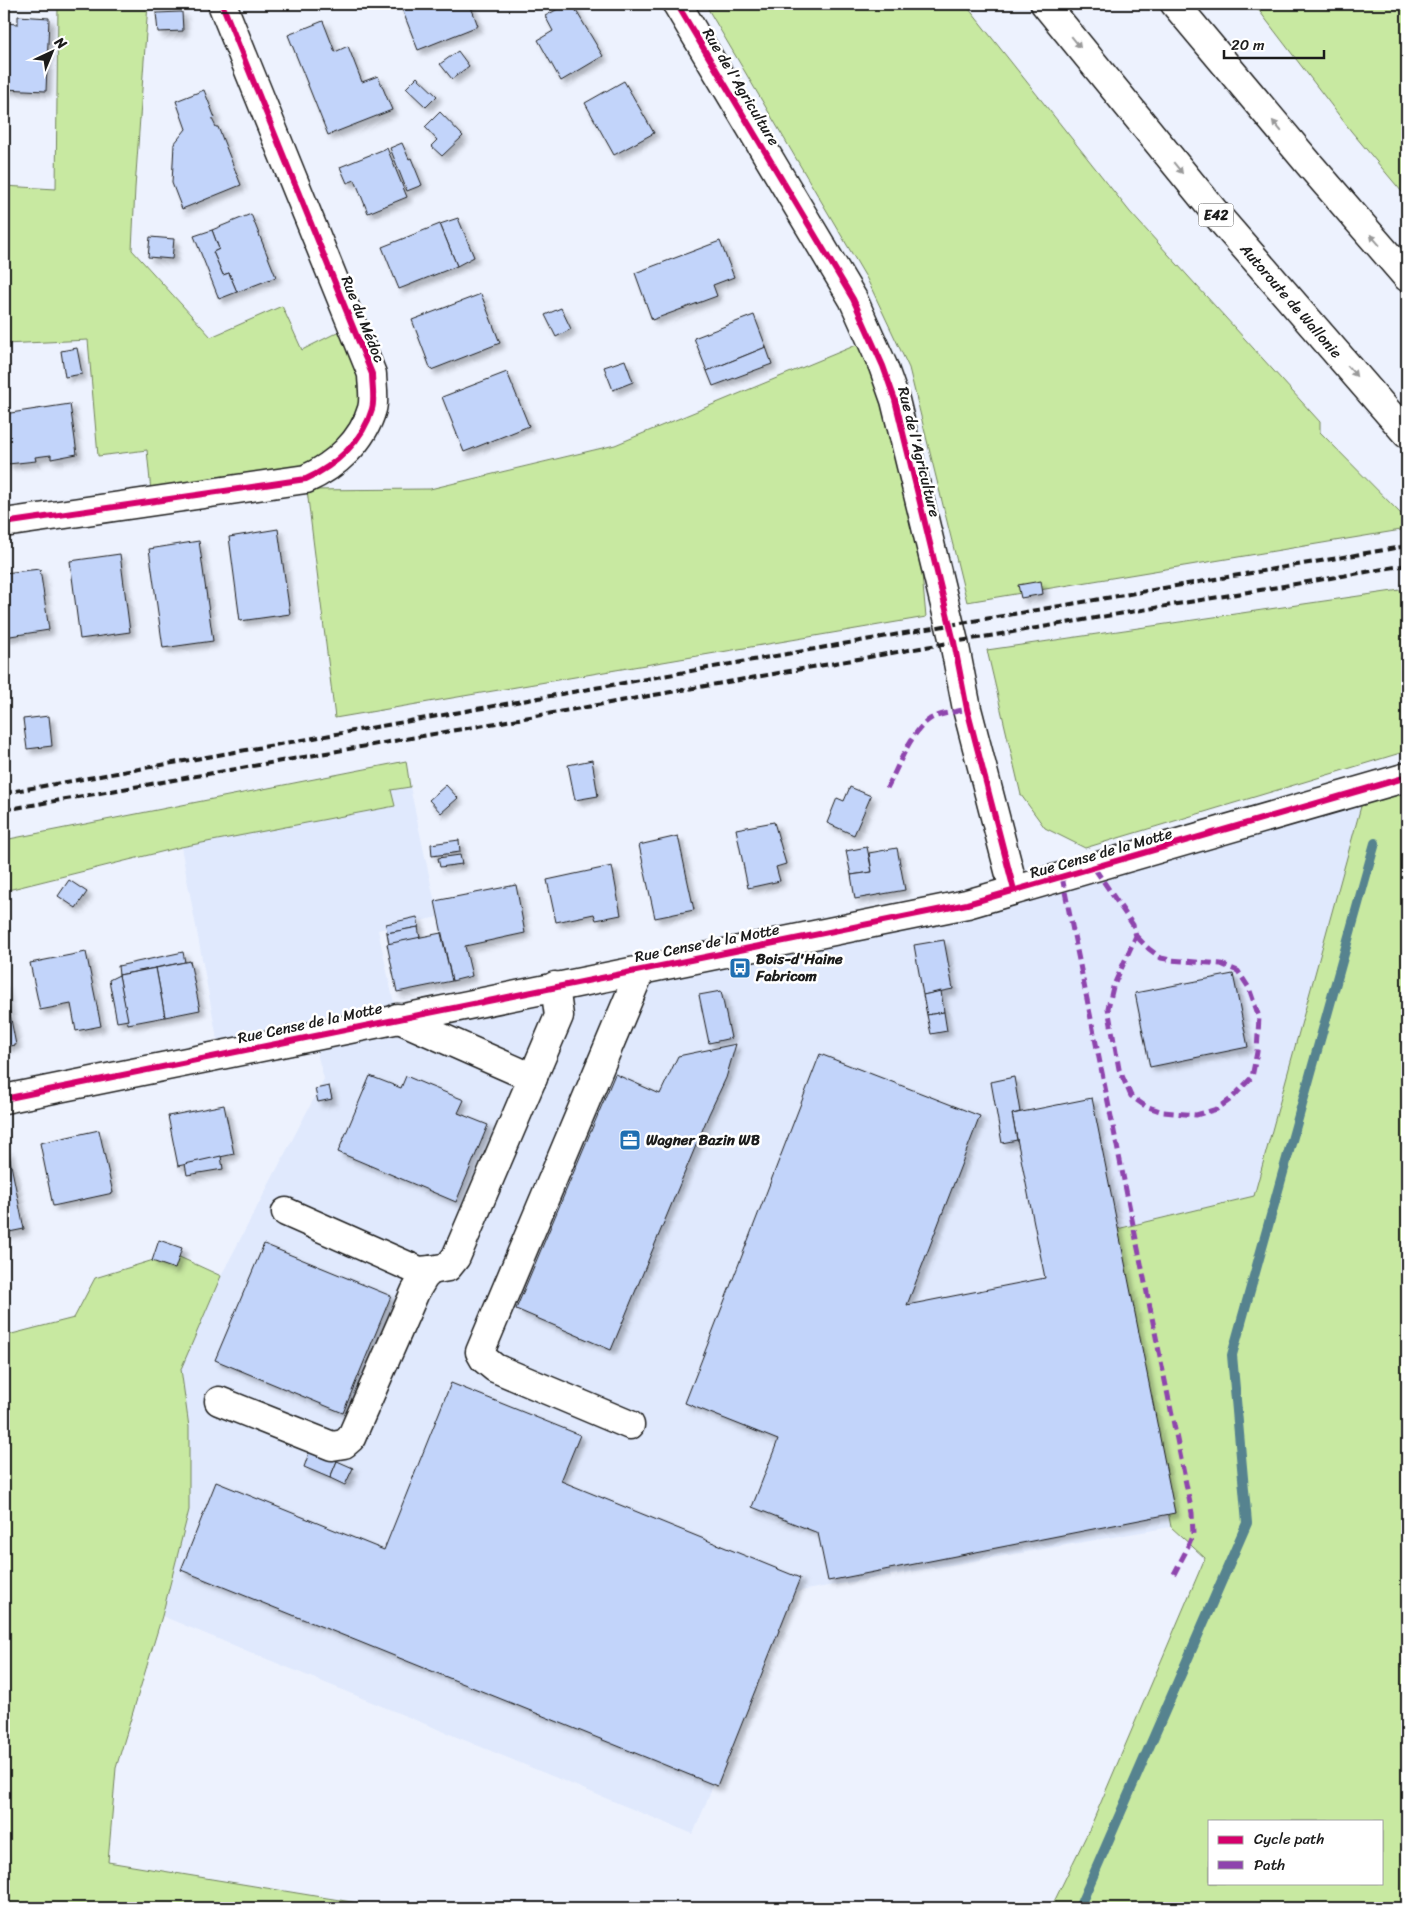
<svg xmlns="http://www.w3.org/2000/svg" width="1411" height="1912" viewBox="0 0 1411 1912" font-family="Sriracha,sans-serif">
  <defs>
    <filter id="shadow"><feDropShadow dx="4.5" dy="4.5" stdDeviation="2.5" flood-color="#0004"/></filter>
  </defs>
  <rect width="100%" height="100%" fill="#edf2fe"/>
  <filter id="ink" filterUnits="userSpaceOnUse"><feTurbulence type="fractalNoise" baseFrequency=".02" numOctaves="2"/><feDisplacementMap in="SourceGraphic" scale="10" xChannelSelector="R" yChannelSelector="G"/><feConvolveMatrix kernelMatrix="1 2 1 2 8 2 1 2 1" color-interpolation-filters="sRGB"/></filter>
  <g filter="url(#ink)">
    <!-- built -->
    <polygon fill="#e0e9fd" points="410,787 438,917 378,930 397,1017 967,904 1363,799 1254,1196 1113,1230 1171,1527 794,1592 693,1834 162,1616 189,1510 189,1427 180,1369 221,1276 324,1079 312,1035 220,1054 181,847 395,806 391,790"/>
    <!-- green -->
    <g fill="#c8e9a1" stroke="#72825e" fill-rule="evenodd">
      <polygon points="58,4 148,4 135,188 132,250 211,337 282,306 302,350 352,325 372,374 338,460 152,502 147,450 98,456 88,340 4,344 4,186 56,189"/>
      <polygon points="705,4 965,4 1130,212 1320,422 1320,432 1407,520 1407,529 967,602 909,368 867,279"/>
      <polygon points="1254,4 1407,4 1407,198 1351,131"/>
      <polygon points="871,339 913,480 926,617 335,718 307,490 430,489 615,445"/>
      <polygon points="1407,589 1407,751 1085,848 1045,828 1021,795 987,650"/>
      <polygon points="406,761 410,787 391,790 395,806 181,847 4,891 4,840"/>
      <path d="M1407,789V1908H1051L1090,1828L1205,1558L1171,1527L1113,1230L1254,1196L1363,799ZM1210,1821H1382V1883H1210Z"/>
      <polygon points="173,1254 221,1276 181,1369 189,1427 189,1510 162,1616 116,1768 108,1862 382,1907 382,1908 4,1908 4,1336 74,1318 95,1278"/>
    </g>
    <g fill="none" stroke-linecap="round" stroke-linejoin="round">
      <!-- stream -->
      <polyline stroke="#56838f" stroke-width="10" points="1079,1908 1247,1523 1232,1355 1375,843"/>
    </g>
    <!-- building -->
    <g fill="#c2d4fa" stroke="#1c1c1c" filter="url(#shadow)">
      <polygon points="400,4 454,4 455,7 470,4 478,26 418,50"/>
      <polygon points="567,4 572,4 603,56 561,81 538,40 553,31 545,16"/>
      <polygon points="182,12 183,31 158,32 156,13"/>
      <polygon points="18,16 49,18 46,91 4,89 4,23 18,24"/>
      <polygon points="323,21 335,52 348,46 362,82 378,76 392,110 328,135 288,35"/>
      <polygon points="458,51 469,66 452,79 440,64"/>
      <polygon points="417,77 437,96 426,107 406,88"/>
      <polygon points="624,81 654,133 614,155 585,103"/>
      <polygon points="204,90 215,118 212,119 216,127 218,127 241,185 182,209 172,183 174,144 186,129 176,101"/>
      <polygon points="440,112 463,136 442,156 431,146 437,140 425,127"/>
      <polygon points="402,143 409,159 411,158 422,185 407,191 390,148"/>
      <polygon points="387,148 407,197 368,213 355,180 347,183 340,167"/>
      <polygon points="251,214 276,277 237,292 229,273 223,275 213,252 219,249 212,230"/>
      <polygon points="458,218 474,257 457,266 440,224"/>
      <polygon points="440,224 457,266 399,289 382,247"/>
      <polygon points="212,230 219,249 213,252 223,275 229,273 237,292 219,299 194,236"/>
      <polygon points="150,237 174,239 172,259 148,257"/>
      <polygon points="720,241 734,277 713,285 717,296 652,320 635,273"/>
      <polygon points="481,294 500,343 431,370 412,320"/>
      <polygon points="561,308 571,329 556,337 545,315"/>
      <polygon points="754,315 766,347 707,371 694,338"/>
      <polygon points="766,347 772,364 713,386 707,371"/>
      <polygon points="77,348 82,374 65,377 61,351"/>
      <polygon points="625,360 633,382 613,390 604,367"/>
      <polygon points="507,372 529,426 464,452 442,397"/>
      <polygon points="70,404 77,454 51,459 51,455 35,457 36,461 8,464 4,436 4,414"/>
      <polygon points="278,529 290,614 240,621 229,537"/>
      <polygon points="199,541 213,641 163,648 149,549"/>
      <polygon points="120,554 130,632 80,639 70,561"/>
      <polygon points="40,569 49,630 4,637 4,573"/>
      <polygon points="1041,581 1043,594 1021,598 1018,585"/>
      <polygon points="49,716 52,746 27,749 23,719"/>
      <polygon points="592,760 598,796 575,800 568,765"/>
      <polygon points="446,785 458,798 441,813 429,800"/>
      <polygon points="850,787 871,796 854,835 827,823 837,798 844,801"/>
      <polygon points="774,822 786,864 776,867 780,881 748,888 736,829"/>
      <polygon points="678,836 694,910 655,918 639,845"/>
      <polygon points="459,840 460,852 432,856 431,844"/>
      <polygon points="867,847 872,872 851,875 846,851"/>
      <polygon points="897,848 905,890 855,899 851,875 872,872 869,853"/>
      <polygon points="460,855 462,864 440,867 438,858"/>
      <polygon points="612,866 621,915 596,920 594,914 556,922 547,880"/>
      <polygon points="69,880 87,892 76,908 58,896"/>
      <polygon points="516,885 525,933 465,946 472,976 452,981 435,901"/>
      <polygon points="417,917 419,927 387,933 386,924"/>
      <polygon points="418,927 420,938 389,944 387,933"/>
      <polygon points="441,933 452,981 397,992 387,944"/>
      <polygon points="944,940 953,989 923,995 914,945"/>
      <polygon points="86,952 101,1026 76,1031 71,1004 40,1010 30,963"/>
      <polygon points="183,952 185,962 119,975 118,966"/>
      <polygon points="190,961 200,1010 165,1017 156,968"/>
      <polygon points="156,968 165,1017 128,1024 119,975"/>
      <polygon points="1233,974 1248,1047 1150,1067 1135,993"/>
      <polygon points="119,975 128,1020 117,1022 109,980"/>
      <polygon points="4,983 16,1045 4,1047"/>
      <polygon points="721,991 731,1038 709,1043 699,995"/>
      <polygon points="941,991 944,1012 927,1015 923,995"/>
      <polygon points="944,1012 947,1031 931,1034 927,1015"/>
      <polygon points="736,1044 726,1078 709,1114 611,1350 516,1309 615,1074 660,1094 678,1056"/>
      <polygon points="820,1054 980,1116 907,1305 1045,1278 1012,1114 1092,1098 1175,1513 828,1581 818,1533 752,1507 778,1440 685,1403"/>
      <polygon points="370,1076 401,1088 406,1076 427,1085 464,1100 458,1113 488,1125 456,1202 338,1152"/>
      <polygon points="1014,1077 1020,1112 1012,1114 1017,1140 1002,1143 991,1082"/>
      <polygon points="329,1086 332,1099 318,1102 315,1089"/>
      <polygon points="224,1105 234,1154 178,1166 168,1116"/>
      <polygon points="99,1130 113,1193 53,1206 40,1143"/>
      <polygon points="8,1150 24,1229 4,1233 4,1151"/>
      <polygon points="221,1156 223,1169 187,1175 185,1164"/>
      <polygon points="159,1240 182,1248 175,1269 152,1261"/>
      <polygon points="264,1244 391,1296 343,1413 215,1360"/>
      <polygon points="451,1383 580,1435 561,1481 800,1578 717,1786 181,1570 216,1482 384,1550"/>
      <polygon points="310,1450 337,1461 330,1478 304,1467"/>
      <polygon points="337,1461 353,1468 345,1485 330,1478"/>
    </g>
    <g fill="none" stroke-linecap="round" stroke-linejoin="round">
      <!-- minor casing -->
      <g stroke="#1c1c1c" stroke-width="31">
        <g id="minor">
          <polyline points="677,4 853,299 883,366 895,400 954,642 967,709 1014,890"/>
          <path d="M4,523L306,479C335,466 363,441 372,409C375,399 372,384 372,374L222,4"/>
          <polyline points="397,1018 533,1078"/>
          <polyline points="4,1099 967,904 1407,777"/>
          <polyline points="286,1212 419,1271 431,1270 448,1267 456,1257 559,1016 555,986"/>
          <polyline points="219,1401 332,1446 344,1444 351,1438 415,1292 424,1277 431,1270"/>
          <polyline points="630,1425 495,1368 484,1359 480,1352 641,969"/>
        </g>
      </g>
      <!-- highway casing -->
      <g stroke="#1c1c1c" stroke-width="31">
        <g id="highway">
          <polyline points="1045,4 1222,221 1407,434"/>
          <polyline points="1175,4 1309,164 1407,277"/>
        </g>
      </g>
      <!-- minor -->
      <use href="#minor" stroke="#fff" stroke-width="28"/>
      <!-- highway -->
      <use href="#highway" stroke="#fff" stroke-width="28"/>
      <!-- rail -->
      <g stroke="#1c1c1c" stroke-width="4" stroke-dasharray="8 4" stroke-linecap="butt">
        <polyline points="4,793 950,625 1407,546"/>
        <polyline points="4,810 954,642 1407,565"/>
      </g>
      <!-- quiet -->
      <g stroke="#8e44ad" stroke-width="5" stroke-dasharray="10 5" stroke-linecap="butt">
        <path d="M887,788C899,766 909,734 930,719C940,713 957,712 967,709"/>
        <polyline points="1095,869 1133,925 1136,936 1113,987 1108,1008 1119,1069 1131,1096 1145,1106 1163,1112 1196,1115 1217,1109 1231,1099 1252,1077 1257,1052 1259,1017 1249,988 1238,971 1221,964 1171,960 1161,958 1149,949 1136,936"/>
        <polyline points="1062,877 1192,1513 1193,1534 1185,1553 1174,1574"/>
      </g>
      <!-- cycleway casing -->
      <g stroke="#fff" stroke-width="9">
        <g id="cycleway">
          <polyline points="677,4 853,299 883,366 895,400 954,642 967,709 1014,890"/>
          <path d="M4,523L306,479C335,466 363,441 372,409C375,399 372,384 372,374L222,4"/>
          <polyline points="4,1099 967,904 1407,777"/>
        </g>
      </g>
      <!-- cycleway -->
      <use href="#cycleway" stroke="#d6006c" stroke-width="6"/>
    </g>
    <!-- one-way arrows -->
    <defs><path id="oneway-solid" d="M-6-.8H1V-3.2L6.5 0L1 3.2V.8H-6Z" transform="scale(1.25)"/></defs>
    <g fill="#999">
      <use href="#oneway-solid" transform="translate(1076 42) rotate(51)"/>
      <use href="#oneway-solid" transform="translate(1277 126) rotate(-130)"/>
      <use href="#oneway-solid" transform="translate(1178 168) rotate(51)"/>
      <use href="#oneway-solid" transform="translate(1375 240) rotate(-131)"/>
      <use href="#oneway-solid" transform="translate(1352 371) rotate(49)"/>
    </g>
  </g>
  <!-- icons -->
  <defs>
    <g id="bus-square" transform="scale(1.125)"><rect x="-9" y="-9" width="18" height="18" rx="4" fill="#1f6fb2" stroke="#fff"/><path d="M-5-6H5V4H4V6H2V4H-2V6H-4V4H-5ZM-3.5-4V0h7V-4ZM-3.5 1.2v1.5H-2V1.2ZM2 1.2v1.5H3.5V1.2Z" fill="#fff"/></g>
    <g id="office-square" transform="scale(1.125)"><rect x="-9" y="-9" width="18" height="18" rx="4" fill="#1f6fb2" stroke="#fff"/><path d="M-6-3h4V-5.5h4V-3h4V5H-6ZM-1-4.5V-3h2v-1.5ZM-6 0V1H6V0Z" fill="#fff"/></g>
  </defs>
  <g fill-rule="evenodd">
    <use href="#bus-square" x="740" y="968"/>
    <use href="#office-square" x="630" y="1140"/>
  </g>
  <g text-anchor="middle" dominant-baseline="central" stroke-width="5" stroke-linejoin="round" paint-order="stroke">
    <!-- shield labels -->
    <rect fill="#fff" stroke="#606060" stroke-width="1" x="1198.5" y="203.5" width="35" height="23" rx="4"/>
    <g font-size="14" font-weight="bold" fill="#1c1c1c">
      <text x="1216" y="215">E42</text>
    </g>
    <!-- street labels -->
    <g font-size="15" fill="#1c1c1c" stroke="#fff">
      <text transform="translate(741 87) rotate(59)">Rue de l'Agriculture</text>
      <text transform="translate(1291 301) rotate(49)">Autoroute de Wallonie</text>
      <text transform="translate(363 319) rotate(68)">Rue du Médoc</text>
      <text transform="translate(919 452) rotate(76)">Rue de l'Agriculture</text>
      <text transform="translate(1101 853) rotate(-16)">Rue Cense de la Motte</text>
      <text transform="translate(707 943) rotate(-11)">Rue Cense de la Motte</text>
      <text transform="translate(310 1023) rotate(-12)">Rue Cense de la Motte</text>
    </g>
    <!-- poi labels -->
    <g font-size="15" font-weight="bold" fill="#1c1c1c" stroke="#fff" text-anchor="start">
      <text x="756" y="959">Bois-d'Haine<tspan x="756" dy="17">Fabricom</tspan></text>
      <text x="646" y="1140">Wagner Bazin WB</text>
    </g>
  </g>
  <!-- margin -->
  <rect width="1411" height="1912" fill="none" stroke="#fff" stroke-width="20"/>
  <rect x="10" y="10" width="1391" height="1892" fill="none" stroke="#1c1c1c" stroke-width="2" filter="url(#ink)"/>
  <!-- legend -->
  <rect x="1208" y="1820" width="175" height="65" fill="#ffffff" stroke="#a4a4a4"/>
  <rect x="1218" y="1836" width="25" height="8" fill="#d6006c" stroke="#a4a4a4"/>
  <text x="1254" y="1844" font-size="15" fill="#1c1c1c">Cycle path</text>
  <rect x="1218" y="1861" width="25" height="8" fill="#8e44ad" stroke="#a4a4a4"/>
  <text x="1254" y="1870" font-size="15" fill="#1c1c1c">Path</text>
  <!-- north arrow -->
  <g transform="translate(52 52) rotate(44)" stroke="#ffffff" stroke-width="4" paint-order="stroke">
  <path d="M0-4L9 19L0 12L-9 19Z" fill="#1c1c1c"/>
  <text y="-8" font-size="14" font-weight="bold" text-anchor="middle" fill="#1c1c1c">N</text>
  </g>
  <!-- scale -->
  <path d="M1224 50v8h100v-8" fill="none" stroke="#1c1c1c" stroke-width="2.5"/>
  <text x="1231" y="50" font-size="15" fill="#1c1c1c" stroke="#ffffff" stroke-width="4" paint-order="stroke">20 m</text>
</svg>
